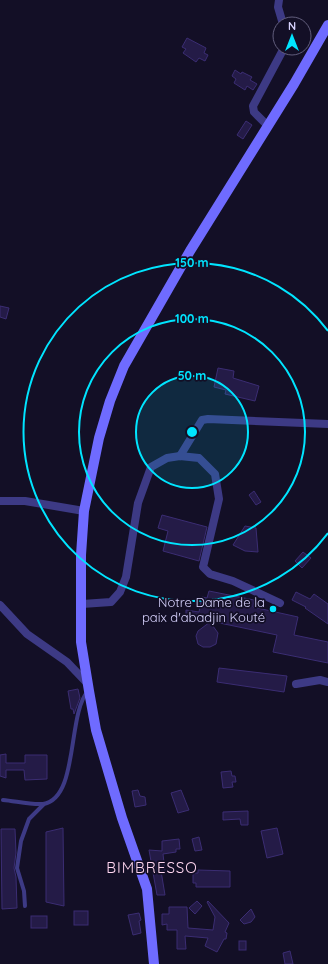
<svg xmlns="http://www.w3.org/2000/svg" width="328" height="964" viewBox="0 0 328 964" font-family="Quicksand,sans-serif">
  <rect width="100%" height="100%" fill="#130f26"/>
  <!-- building -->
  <g fill="#241b47" stroke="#3b2d73">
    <polygon points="187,38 206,48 204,53 208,55 205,61 199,58 196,62 183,53 186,49 182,47"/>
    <polygon points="235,70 241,74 242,72 252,77 250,80 257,84 253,90 247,86 245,90 234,83 236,79 232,76"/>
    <polygon points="246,121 252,125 243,139 237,135"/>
    <polygon points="0,306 9,308 6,319 0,317"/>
    <polygon points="218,368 234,371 233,378 259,386 255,401 225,394 226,390 214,387"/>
    <polygon points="254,491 261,502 256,505 249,495"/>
    <polygon points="162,515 207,527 199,561 163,551 168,531 158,528"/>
    <polygon points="245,526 256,528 258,552 245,551 233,545"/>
    <polygon points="303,552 311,558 302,568 295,561"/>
    <polygon points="209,591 254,600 253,607 298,617 294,635 328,642 328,663 273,652 277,635 186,616 186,610 199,612 202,597 207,598"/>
    <polygon points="296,592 310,599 314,594 328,604 328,624 305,608 306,607 292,600"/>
    <polygon points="210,622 218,633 216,644 210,647 203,647 198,644 196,636 198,631"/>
    <polygon points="219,668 287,676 284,692 217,682"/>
    <polygon points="78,689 80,698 74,714 73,709 71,709 68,691"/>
    <polygon points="6,754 6,763 25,763 25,755 47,755 47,779 25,780 24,770 6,770 6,778 0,776 0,755"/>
    <polygon points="231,771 232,776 235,776 236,782 232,782 233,787 223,788 221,772"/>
    <polygon points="138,790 140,796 145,797 146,805 135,807 132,791"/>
    <polygon points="181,790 189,810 178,813 171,793"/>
    <polygon points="248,811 248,825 241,825 240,819 223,820 223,812"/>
    <polygon points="63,828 64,906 46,902 46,832"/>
    <polygon points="277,828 283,854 267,858 261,831"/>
    <polygon points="1,829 15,829 16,853 14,868 16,877 17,908 2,909"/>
    <polygon points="199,837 202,850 195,851 192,839"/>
    <polygon points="179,839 180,849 176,849 176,852 163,854 165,871 161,871 165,895 157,895 149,850 162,851 162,841"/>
    <polygon points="198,870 230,871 230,887 196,887 196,883 193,883 193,873 198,873"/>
    <polygon points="197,901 202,906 195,914 189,908"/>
    <polygon points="208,901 229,923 225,932 227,933 226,939 224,939 217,952 205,946 208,938 185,936 186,949 177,949 177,930 167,930 167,924 162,925 162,914 169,914 169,907 187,907 188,928 213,930 215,917 207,902"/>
    <polygon points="251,909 255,917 251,922 244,924 240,920"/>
    <rect x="74" y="911" width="14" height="14"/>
    <polygon points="139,913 141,920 139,921 141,933 133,935 128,915"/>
    <rect x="31" y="916" width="16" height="12"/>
    <rect x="239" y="941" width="7" height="9"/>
    <polygon points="290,951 293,964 285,964 283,953"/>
  </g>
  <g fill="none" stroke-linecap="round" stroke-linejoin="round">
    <!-- lane -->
    <g stroke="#3d3a85" stroke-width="4">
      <path d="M3,800C15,801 31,805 43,804C79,799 67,714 88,691"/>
      <polyline points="25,906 24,891 17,868 21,841 29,819 44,804"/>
    </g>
    <!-- street -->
    <g stroke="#3d3a85" stroke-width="8">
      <polyline points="279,0 278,7 283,24"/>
      <polyline points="268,126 254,112 253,106 284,48"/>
      <polyline points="180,456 202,420 208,419 328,424"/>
      <polyline points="0,501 25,501 84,511"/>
      <polyline points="82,604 111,602 120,592 126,577 138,503 151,467 167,458 180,456 199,458 215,474 219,499 203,567 210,574 233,581 280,603"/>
      <polyline points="0,605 27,634 67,662 88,684"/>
      <polyline points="296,684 320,680 328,682"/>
    </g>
    <!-- secondary -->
    <polyline stroke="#6f6bff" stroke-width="10" points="154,964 147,889 122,818 96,730 89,691 81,642 81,555 84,511 99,438 110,401 124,366 190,251 294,84 328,25"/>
  </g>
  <!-- distance rings -->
  <circle cx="192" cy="432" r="56" fill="#00e5ff" fill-opacity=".12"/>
  <g fill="none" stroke="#00e5ff" stroke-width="2">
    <circle cx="192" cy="432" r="56"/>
    <circle cx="192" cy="432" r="113"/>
    <path d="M328 533A169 169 0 1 1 328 331"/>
  </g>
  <!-- markers -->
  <circle fill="#00e5ff" stroke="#130f26" stroke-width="1.5" cx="273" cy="609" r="4"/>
  <g text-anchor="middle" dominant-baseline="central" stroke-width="3.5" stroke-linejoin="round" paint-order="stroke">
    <!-- poi labels -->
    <g font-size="13" fill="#d9d4ff" stroke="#130f26" text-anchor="end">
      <text x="265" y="602">Notre Dame de la<tspan x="265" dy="15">paix d'abadjin Kouté</tspan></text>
    </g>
    <!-- quarter labels -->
    <g font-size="15" letter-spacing="1" fill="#ffd6f0" stroke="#130f26">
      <text x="152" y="867">BIMBRESSO</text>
    </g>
  </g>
  <circle cx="192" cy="432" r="6" fill="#00e5ff" stroke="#130f26" stroke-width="2"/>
  <g font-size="12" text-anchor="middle" font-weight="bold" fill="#00e5ff" stroke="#130f26" stroke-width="3.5" stroke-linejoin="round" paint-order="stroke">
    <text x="192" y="267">150 m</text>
    <text x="192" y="323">100 m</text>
    <text x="192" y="380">50 m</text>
  </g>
  <!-- north arrow -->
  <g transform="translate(292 36)"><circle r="19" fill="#130f26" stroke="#625e7d"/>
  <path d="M0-3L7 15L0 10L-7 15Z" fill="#00e5ff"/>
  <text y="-6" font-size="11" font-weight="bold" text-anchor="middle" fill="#d9d4ff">N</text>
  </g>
</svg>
